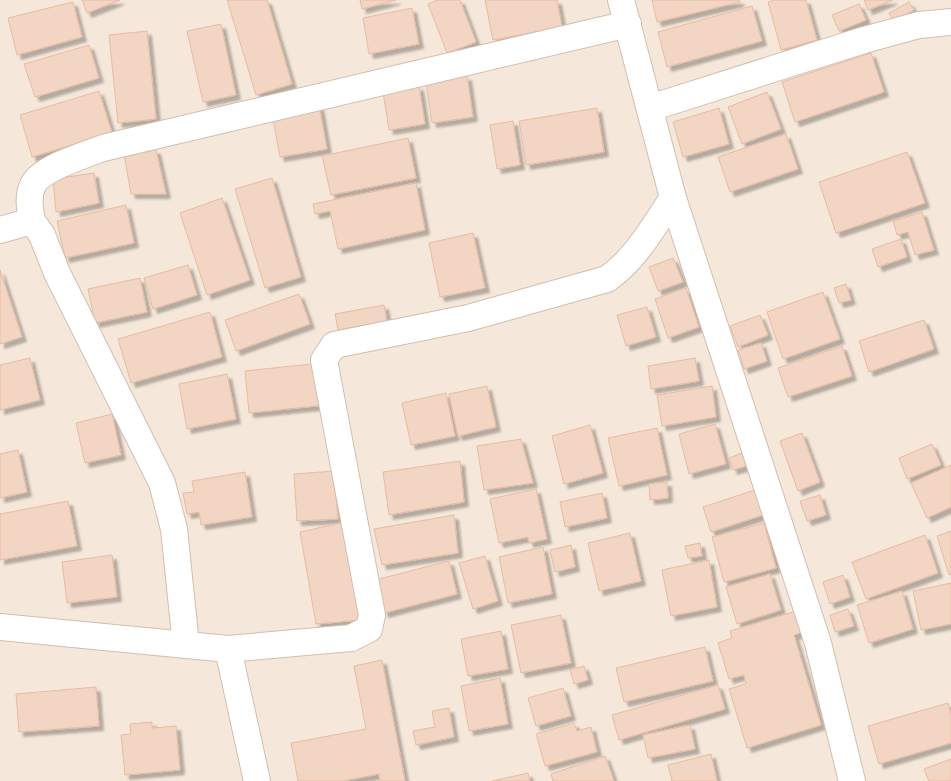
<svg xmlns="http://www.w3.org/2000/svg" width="951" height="781" viewBox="0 0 951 781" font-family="'Archivo Narrow',sans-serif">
  <defs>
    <filter id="shadow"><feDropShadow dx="4.5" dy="4.5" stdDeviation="1" flood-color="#0004"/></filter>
  </defs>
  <rect width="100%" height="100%" fill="#fdf6ec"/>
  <!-- residential -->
  <rect fill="#f5e8da" x="0" y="0" width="951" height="781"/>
  <!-- building -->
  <g fill="#f3d5c3" stroke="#e6bba3" filter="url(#shadow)">
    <polygon points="82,0 120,0 87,13"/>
    <polygon points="227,0 267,0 292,84 256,95"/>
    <polygon points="360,0 396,0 362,9"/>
    <polygon points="438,0 460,0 476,42 447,53 428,4"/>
    <polygon points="485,0 557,0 562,27 493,40"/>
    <polygon points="652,0 739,0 740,2 657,22"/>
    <polygon points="775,0 806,0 817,40 781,50 768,2"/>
    <polygon points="864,0 893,0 868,10"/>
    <polygon points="73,2 82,37 17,55 8,18"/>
    <polygon points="909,2 914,10 894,21 889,13"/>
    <polygon points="859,4 866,20 839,31 832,15"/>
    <polygon points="752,6 762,41 667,67 658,32"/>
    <polygon points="412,8 419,44 369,54 363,18"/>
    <polygon points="221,24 236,95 203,102 187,31"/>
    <polygon points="147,31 156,119 118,123 109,35"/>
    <polygon points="89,45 99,78 35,97 24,64"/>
    <polygon points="871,53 884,92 795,122 782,82"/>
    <polygon points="467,76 473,117 432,123 426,82"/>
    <polygon points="419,86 425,124 389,130 383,92"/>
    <polygon points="99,91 112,133 32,157 20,115"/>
    <polygon points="767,92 781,129 742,144 728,107"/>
    <polygon points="319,105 327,149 280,157 272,114"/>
    <polygon points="597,108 604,152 526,165 519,121"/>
    <polygon points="719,108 729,144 683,157 673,122"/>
    <polygon points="513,121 520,165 497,169 490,125"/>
    <polygon points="786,134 798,169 730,192 718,157"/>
    <polygon points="408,138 416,178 331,195 322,156"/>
    <polygon points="123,148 156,150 166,194 131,194"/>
    <polygon points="907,152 925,203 836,233 819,182"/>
    <polygon points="94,173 99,203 56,212 53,179"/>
    <polygon points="272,178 301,277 265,288 235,189"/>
    <polygon points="416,183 425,230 338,249 330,211 315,214 313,204"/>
    <polygon points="222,198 250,280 207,295 180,213"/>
    <polygon points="126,205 134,243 65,258 57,221"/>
    <polygon points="922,212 934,250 915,255 908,232 897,235 893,221"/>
    <polygon points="473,233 485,288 440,297 429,243"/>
    <polygon points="901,239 907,257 878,267 872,249"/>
    <polygon points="673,258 683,282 658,291 649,267"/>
    <polygon points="188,265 197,295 153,309 144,278"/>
    <polygon points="0,270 22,337 0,344"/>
    <polygon points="140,278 147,312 95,323 88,289"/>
    <polygon points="846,284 851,300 839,303 834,288"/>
    <polygon points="686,288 699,327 668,338 655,299"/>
    <polygon points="823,292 840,339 783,359 767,312"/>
    <polygon points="299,294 310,324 236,351 225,320"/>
    <polygon points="384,305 387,321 338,330 335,314"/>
    <polygon points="647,307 656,337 626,346 617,315"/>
    <polygon points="210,312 222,357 131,383 118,339"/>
    <polygon points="760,315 768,335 738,347 730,326"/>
    <polygon points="924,320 934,349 869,372 859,341"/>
    <polygon points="761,343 767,361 744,369 738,350"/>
    <polygon points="842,346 852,376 788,397 778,368"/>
    <polygon points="30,358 40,400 0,410 0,365"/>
    <polygon points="695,358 699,381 651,389 648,366"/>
    <polygon points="321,363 325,405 249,413 245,371"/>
    <polygon points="227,374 236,419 187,429 179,384"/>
    <polygon points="487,386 496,427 458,436 449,394"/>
    <polygon points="712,386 716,417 662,426 657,395"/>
    <polygon points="446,393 455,436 411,445 402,403"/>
    <polygon points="112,414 121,455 85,463 76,423"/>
    <polygon points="715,424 726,464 689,474 679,434"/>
    <polygon points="590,425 603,473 564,484 552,436"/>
    <polygon points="657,428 667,475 619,486 608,438"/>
    <polygon points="802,433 820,482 798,491 780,441"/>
    <polygon points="521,439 533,483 484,490 477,446"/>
    <polygon points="932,444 941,465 907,479 899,458"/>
    <polygon points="18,450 27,492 0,498 0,454"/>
    <polygon points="742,453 746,466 733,470 729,458"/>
    <polygon points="460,461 464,502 389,515 383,472"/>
    <polygon points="951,465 951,507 927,518 911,483"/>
    <polygon points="334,471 338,519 297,521 294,474"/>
    <polygon points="245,472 252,517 201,525 199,512 187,514 183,493 194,492 192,481"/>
    <polygon points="667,482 668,498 650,500 649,484"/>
    <polygon points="536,489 547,539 529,543 528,537 499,543 490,499"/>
    <polygon points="758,489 766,514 711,532 703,507"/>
    <polygon points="602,493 607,518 565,527 560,502"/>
    <polygon points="820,495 826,515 807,521 800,501"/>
    <polygon points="68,501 77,546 0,560 0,514"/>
    <polygon points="454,515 458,553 382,565 374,529"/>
    <polygon points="345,522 360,620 316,624 300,532"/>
    <polygon points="764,523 776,568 724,582 712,537"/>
    <polygon points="951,531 951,574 949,575 937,536"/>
    <polygon points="630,533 641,581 599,591 588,543"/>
    <polygon points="925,535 938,573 866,599 852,562"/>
    <polygon points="700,543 702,556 688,558 685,546"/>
    <polygon points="571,545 575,567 555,572 550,550"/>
    <polygon points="543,547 552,594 508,603 499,557"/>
    <polygon points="112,555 117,597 67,603 62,562"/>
    <polygon points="485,556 498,601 473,609 459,563"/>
    <polygon points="709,560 717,607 671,616 662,570"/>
    <polygon points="449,561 457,594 384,613 375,580"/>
    <polygon points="770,574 781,610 737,624 726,587"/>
    <polygon points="843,575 850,597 830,604 823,582"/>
    <polygon points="951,583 951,624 921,630 913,591"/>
    <polygon points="902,591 913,629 869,643 857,605"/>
    <polygon points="848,609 854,626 835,632 830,615"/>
    <polygon points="796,611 802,632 794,635 821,725 747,748 729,689 746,684 744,675 729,679 718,643 732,638 730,631"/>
    <polygon points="561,615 571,663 521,673 511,625"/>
    <polygon points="501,631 508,669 468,676 461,639"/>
    <polygon points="705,647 713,681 624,702 616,668"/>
    <polygon points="382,660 405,781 380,781 379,774 343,781 298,781 291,743 366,729 354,666"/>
    <polygon points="584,666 588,680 574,684 570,670"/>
    <polygon points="500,678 508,724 469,731 461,686"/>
    <polygon points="718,685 725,709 619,740 612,715"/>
    <polygon points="96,687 99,726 19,732 16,694"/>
    <polygon points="563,688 571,716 536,726 528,698"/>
    <polygon points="948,703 951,714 951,743 879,764 868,726"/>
    <polygon points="449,708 454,737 416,745 413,731 435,727 432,711"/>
    <polygon points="152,722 152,728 176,726 180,770 125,775 121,735 131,734 130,724"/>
    <polygon points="574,723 577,731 591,727 597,752 545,766 536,734"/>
    <polygon points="690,725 695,749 648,758 643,735"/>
    <polygon points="711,754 717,781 672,781 668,765"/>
    <polygon points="605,756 614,781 553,781 551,774"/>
    <polygon points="951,759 951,781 929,781 924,769"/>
    <polygon points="528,773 530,781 492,781"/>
  </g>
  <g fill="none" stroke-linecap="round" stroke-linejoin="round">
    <!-- minor casing -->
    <g stroke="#d1beb0" stroke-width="28">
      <g id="minor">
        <polyline points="621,0 673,198 818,643 852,781"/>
        <polyline points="650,108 864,40 919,25 951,22"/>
        <path d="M32,221C30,209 27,195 34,183C44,167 85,155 103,148L628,24"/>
        <polyline points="0,230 32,221 42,235 57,273 162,483 174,529 186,645"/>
        <polyline points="0,627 228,649 257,781"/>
        <path d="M228,649L351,638L369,629L372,615L324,360L334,345L468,318L607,279C636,259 653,227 673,198"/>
      </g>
    </g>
    <!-- minor -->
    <use href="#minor" stroke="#fff" stroke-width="26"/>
  </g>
</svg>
